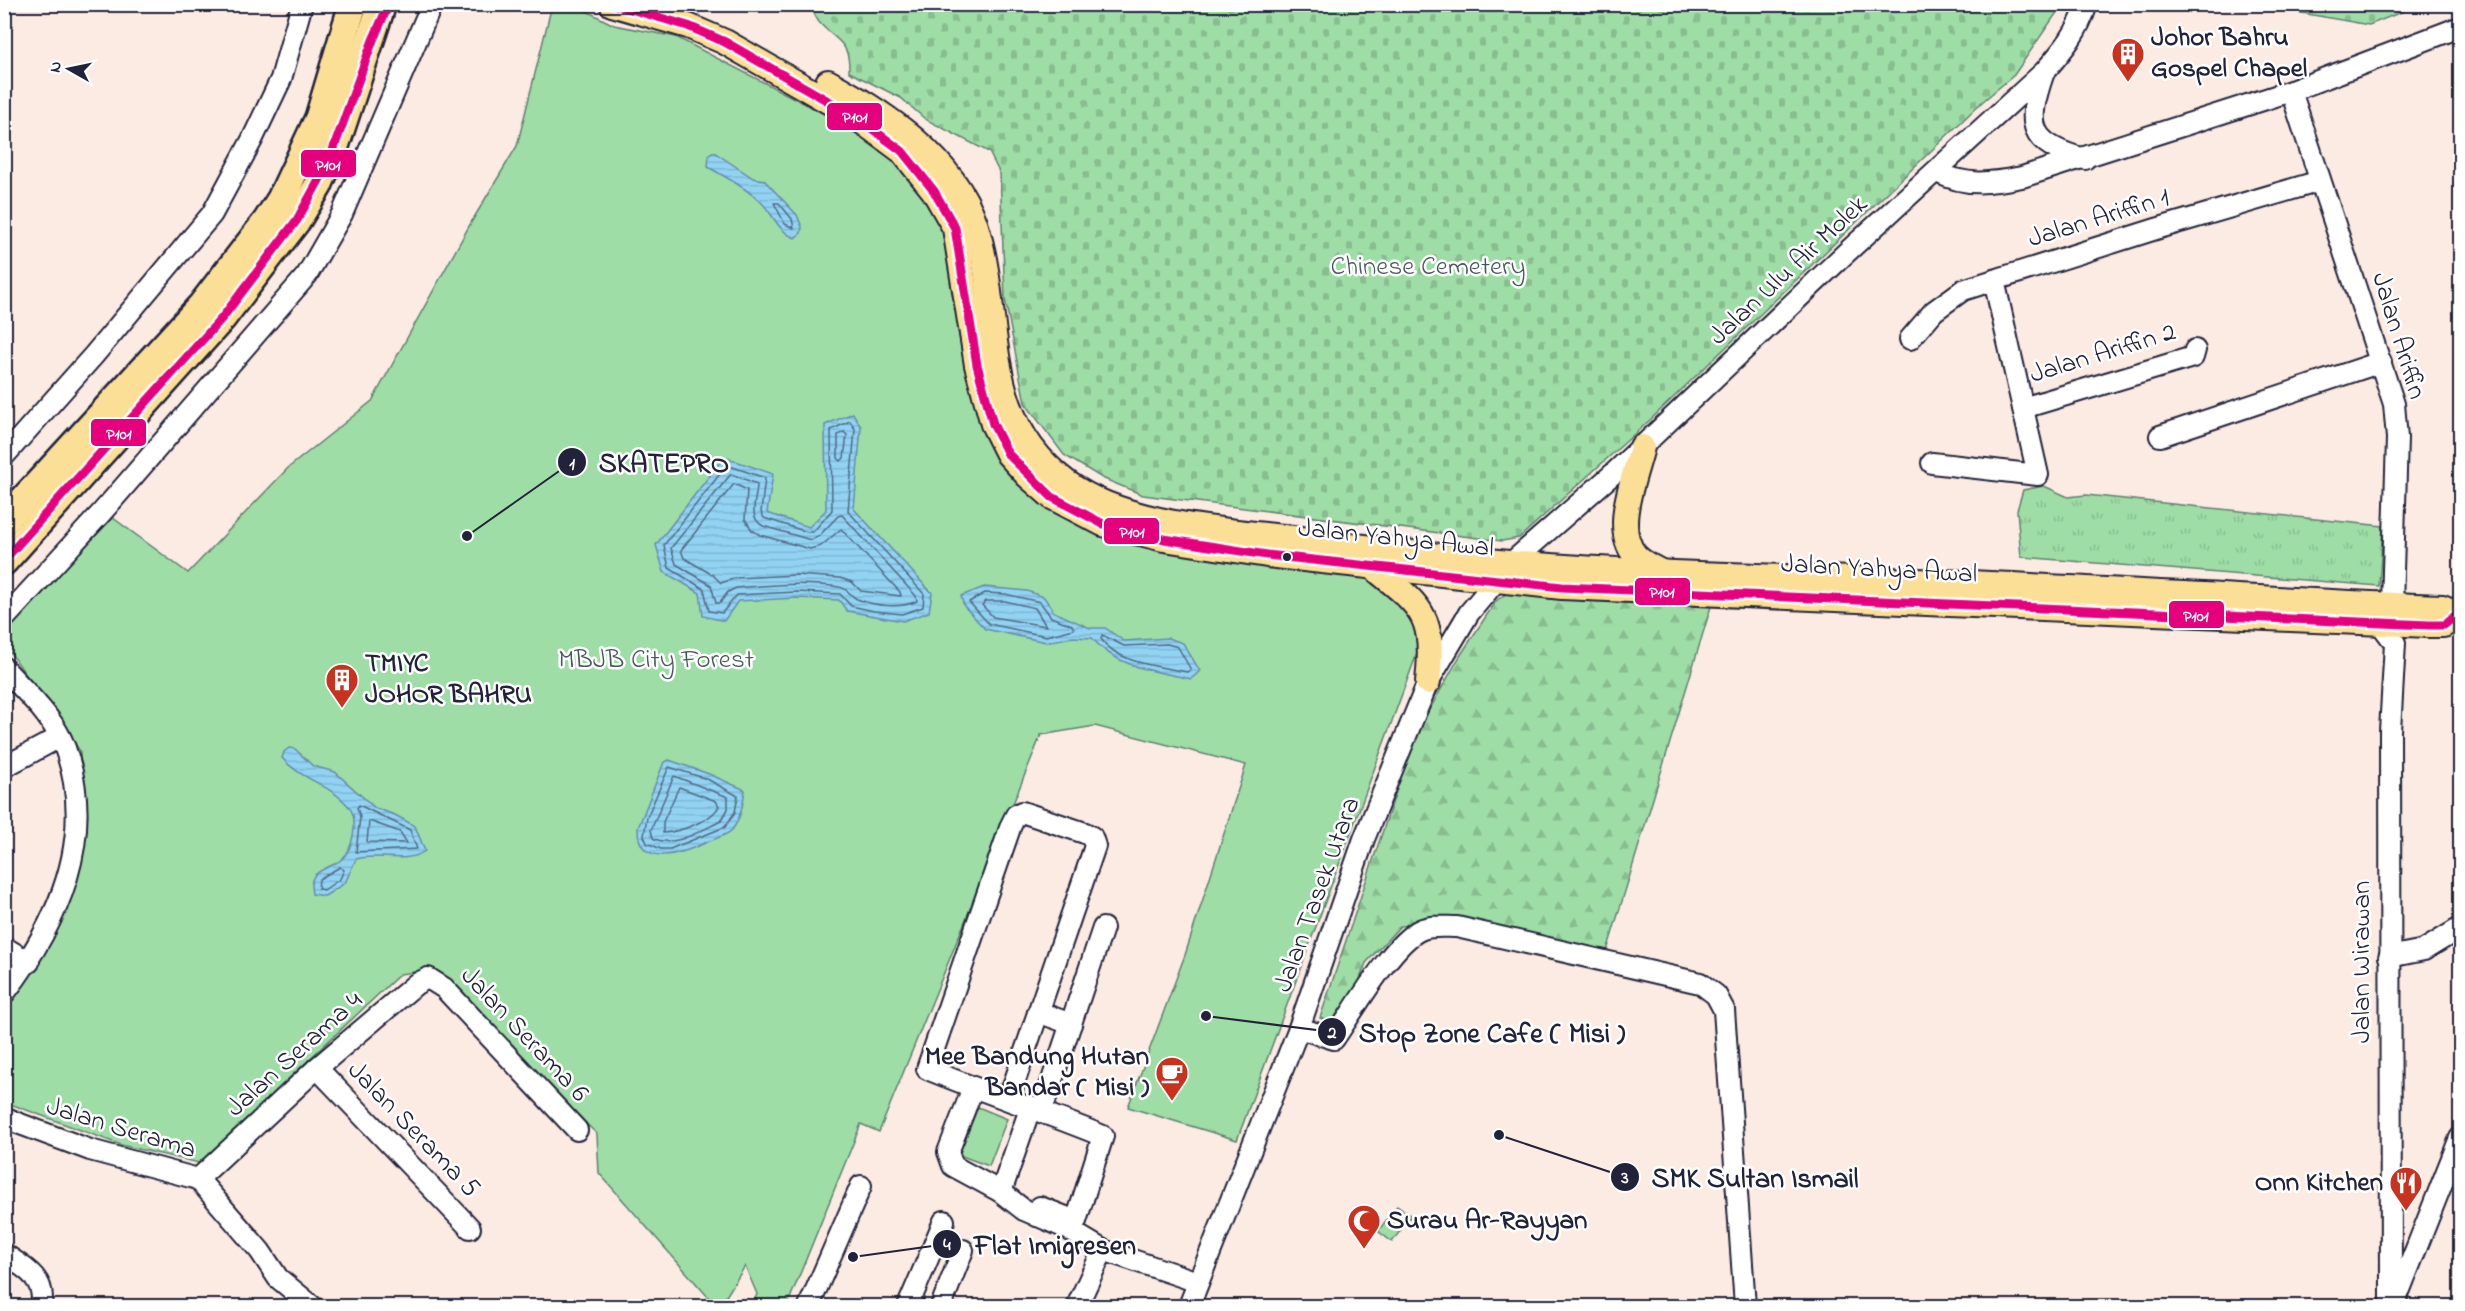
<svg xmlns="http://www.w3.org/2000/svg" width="2465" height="1311" viewBox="0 0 2465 1311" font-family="'Indie Flower',sans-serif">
  <defs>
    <pattern id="grass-tufts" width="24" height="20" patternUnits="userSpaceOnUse" patternTransform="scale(1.5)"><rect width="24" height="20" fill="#9edda6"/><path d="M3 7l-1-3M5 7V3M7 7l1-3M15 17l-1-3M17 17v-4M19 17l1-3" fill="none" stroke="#88bd90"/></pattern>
    <pattern id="forest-firs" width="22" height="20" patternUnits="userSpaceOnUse" patternTransform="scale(1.5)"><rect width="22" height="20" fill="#9edda6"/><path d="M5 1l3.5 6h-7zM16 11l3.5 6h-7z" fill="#88bd90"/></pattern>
    <pattern id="cemetery-stones" width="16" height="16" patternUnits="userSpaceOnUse" patternTransform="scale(1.5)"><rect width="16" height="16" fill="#9edda6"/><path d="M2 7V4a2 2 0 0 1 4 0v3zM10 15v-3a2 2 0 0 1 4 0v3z" fill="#88bd90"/></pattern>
    <pattern id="water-rules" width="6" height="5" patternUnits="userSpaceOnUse" patternTransform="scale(1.5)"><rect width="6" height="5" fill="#92d3f4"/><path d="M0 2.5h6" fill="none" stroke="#7eb5d2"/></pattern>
  </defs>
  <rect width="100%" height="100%" fill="#fbebe3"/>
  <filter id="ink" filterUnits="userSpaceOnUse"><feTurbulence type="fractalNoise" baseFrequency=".0167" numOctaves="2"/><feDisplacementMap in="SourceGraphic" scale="12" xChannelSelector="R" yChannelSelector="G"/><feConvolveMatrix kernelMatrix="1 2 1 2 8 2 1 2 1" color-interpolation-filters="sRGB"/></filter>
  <g filter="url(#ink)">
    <!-- grass -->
    <polygon fill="url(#grass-tufts)" stroke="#608070" stroke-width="1.5" points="2044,486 2068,497 2086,495 2383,526 2379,586 2021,557 2017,510 2023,490"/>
    <!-- forest -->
    <polygon fill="url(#forest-firs)" stroke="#608070" stroke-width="1.5" points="1514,588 1713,600 1607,951 1456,923 1400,926 1366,963 1342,1026 1320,1018 1415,735 1460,656 1496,601"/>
    <!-- cemetery -->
    <g fill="url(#cemetery-stones)" stroke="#608070" stroke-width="1.5">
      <path d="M810,5H2060L2058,11L2014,75L1982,102L1651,419L1519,538L1502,541L1143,495L1102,478L1064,455L1025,403L1005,299L1000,174L989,152L925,119L901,98L849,72C850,40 836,42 819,22C815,17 813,10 810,5Z"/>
      <polygon points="2256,5 2419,5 2369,25"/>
    </g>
    <!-- park -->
    <g fill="#9edda6" stroke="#608070" stroke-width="1.5">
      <polygon points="573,4 614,25 676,37 898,152 941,210 1034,493 1364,576 1403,593 1422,640 1237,1140 1128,1107 1185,955 1246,765 1095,726 1041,735 879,1132 861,1124 787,1306 752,1306 757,1294 745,1266 720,1306 716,1306 599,1173 597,1134 428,970 400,974 199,1163 121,1145 5,1102 5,1011 26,978 74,891 81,823 80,751 5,645 4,629 113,518 188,573 288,468 372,401 472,221 517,146 552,5"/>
      <polygon points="978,1107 1007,1119 989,1166 959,1155"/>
      <polygon points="1397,1206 1411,1216 1392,1242 1378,1231"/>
    </g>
    <!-- water -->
    <g fill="url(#water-rules)" stroke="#658caa" stroke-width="1.5">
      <path d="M714,152L753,178L764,180L797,215L802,227L801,233L795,238C777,231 773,213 760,201C744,187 726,177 708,167L709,155Z"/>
      <polygon points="853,413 861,427 854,509 932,593 929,612 903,621 847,611 839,600 797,598 738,601 724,621 703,616 700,593 664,572 656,545 724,457 773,474 767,513 809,527 826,510 825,425"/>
      <path d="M984,587L1027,591L1044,597L1054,612L1090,628H1105L1124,641L1168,638L1183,643L1200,671L1191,679C1155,671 1117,668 1092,638L1073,637L1046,642L985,629L964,606L961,596Z"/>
      <path d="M289,748L295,749L313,766L335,772L375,808L395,815L415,826L425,851C405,865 379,852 356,859L345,883L325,896L312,894C311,888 310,882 314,876C321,868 334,866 342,859C353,849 359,819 349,807C332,785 300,779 282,758L284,752Z"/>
      <path d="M669,760L709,774L745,790C743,804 741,818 732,830C726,836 714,839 707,842C684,853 637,870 638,828L664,762Z"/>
    </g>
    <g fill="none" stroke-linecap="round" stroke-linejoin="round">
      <!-- shore -->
      <g stroke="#4f6985" stroke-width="1.5">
        <polygon points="774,203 779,203 792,219 794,228 785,224"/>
        <polygon points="850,421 855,429 848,511 924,594 923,607 902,614 874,611 851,606 840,594 797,592 737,595 722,613 709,611 704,589 669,568 664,545 727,465 765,478 761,512 764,518 807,532 813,532 832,510 831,430"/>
        <polygon points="844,432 847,435 844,458 841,461 838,458 838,435"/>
        <path d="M731,474L757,484C757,499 747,517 763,526L811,540L819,536L838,516L842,515L916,596L917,601C900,609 875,606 857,599C850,596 848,588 839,587C805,582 770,585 736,588L728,592L720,603H716L711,585L676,564L671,548Z"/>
        <polygon points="734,484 747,490 745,519 752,530 760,535 810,549 821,546 841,529 900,592 901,596 861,591 852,582 840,578 796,575 736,578 721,583 713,575 684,558 681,550"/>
        <polygon points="985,593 1005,594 1040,602 1051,617 1072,625 1074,629 1046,636 989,624 969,602"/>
        <polygon points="1005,601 1035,608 1046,626 993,617 982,605 986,601"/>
        <path d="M1102,635L1124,646L1167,644L1178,647L1191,670L1187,672C1159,666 1119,664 1101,639Z"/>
        <polygon points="669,767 707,779 738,796 735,812 725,827 670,849 661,849 647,843 644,836 647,817"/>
        <path d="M674,776L728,797V809L721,821C702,830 673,849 653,838L651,830Z"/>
        <path d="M679,787L716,801L719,806C712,821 679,832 663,833V822Z"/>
        <polygon points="359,805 410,830 417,849 356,852 360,817 357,808"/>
        <polygon points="369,821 400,832 407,843 367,842"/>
        <polygon points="340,867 344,870 340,879 324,890 318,889 319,879"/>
      </g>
      <!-- minor casing -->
      <g stroke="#22223b" stroke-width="24">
        <g id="minor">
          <path d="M2043,75C2026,125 2028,144 2085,159"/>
          <polyline points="2291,91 2394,404 2397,438 2392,605"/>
          <path d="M1937,172C1966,187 1991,183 2022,177L2291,91L2460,27"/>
          <polyline points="1910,339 1934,311 1963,290 2156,229 2320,181"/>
          <polyline points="2023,408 2193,357 2195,350"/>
          <polyline points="2160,436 2381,362"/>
          <polyline points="4,456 94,355 212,214 252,140 281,79 302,4"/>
          <polyline points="1932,463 2038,475 1994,280"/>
          <polyline points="4,619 103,511 307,275 342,214 432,4"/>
          <polyline points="2380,623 2395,643 2390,731 2391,1306"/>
          <path d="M4,668C25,692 54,717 65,748C97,837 58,924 4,994"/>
          <polyline points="4,767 60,737"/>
          <polyline points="4,947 29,962"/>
          <polyline points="2389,957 2424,950 2460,928"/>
          <polyline points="1038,1012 1071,1024"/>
          <path d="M1299,1028L1334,1039C1353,1012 1392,943 1420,930C1431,925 1445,927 1457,927L1700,983L1716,995L1724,1010L1745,1306"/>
          <polyline points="317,1068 470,1228"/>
          <polyline points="973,1088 948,1152 953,1166 1001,1192 1024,1210 1066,1228 1103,1250 1198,1282"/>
          <path d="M1009,1098L1095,846L1092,837L1085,833L1022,812L1016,815L1011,825L927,1069C985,1093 1045,1112 1103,1136L1076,1221L1040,1207L1037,1216"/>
          <polyline points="1042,1110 1103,928"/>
          <polyline points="4,1118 90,1150 198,1179 260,1251 278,1278 312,1306"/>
          <polyline points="198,1179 317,1068 416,984 428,978 444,988 577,1130"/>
          <polyline points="1001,1192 1031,1106"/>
          <path d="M4,1254C24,1267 47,1279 41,1306"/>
          <polyline points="2395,1302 2460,1138"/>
          <polyline points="809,1306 861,1186"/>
          <polyline points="908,1306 944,1221"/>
          <polyline points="941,1306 963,1250"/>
          <polyline points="1077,1306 1103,1250"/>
          <path d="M1189,1306L1299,1028L1364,839L1428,682L1469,613L1511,563L1614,473L1847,252L2044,72C2063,50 2078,33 2087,4"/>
        </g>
      </g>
      <!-- major casing -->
      <g stroke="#22223b" stroke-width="28">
        <g id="major">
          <polyline points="612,4 688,26 725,42 856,117 902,151 934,191 955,228 977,365 993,424 1008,454 1028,476 1052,497 1103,524 1164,539 1267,555 1562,587 2429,625 2444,625 2455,616"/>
          <path d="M828,82C885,113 953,158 975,223C1005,316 976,414 1066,482C1123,525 1224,530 1293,538C1365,547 1437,557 1509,563C1669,576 1830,577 1990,584C2141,591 2292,601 2443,607L2460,616"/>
          <path d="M1642,447C1635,477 1612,528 1635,555C1641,563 1651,566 1659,571"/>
          <path d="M1374,568C1423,608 1435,615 1428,682"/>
        </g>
      </g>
      <!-- highway casing -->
      <g stroke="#22223b" stroke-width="32">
        <g id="highway">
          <polyline points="4,521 202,305 267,221 281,199 319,118 353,4"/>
          <polyline points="4,561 222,318 297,220 318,186 335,146 382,4"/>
        </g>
      </g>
      <!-- minor -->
      <use href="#minor" stroke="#fff" stroke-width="20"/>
      <!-- major -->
      <use href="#major" stroke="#fbdf96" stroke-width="24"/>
      <!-- highway -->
      <use href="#highway" stroke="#fbdf96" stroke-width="27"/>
      <!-- bus-1 casing -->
      <g stroke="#fff" stroke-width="14">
        <g id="bus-1">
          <polyline points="614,4 688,26 725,42 856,117 902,151 934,191 955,228 977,365 993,424 1008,454 1052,497 1103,524 1164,539 1267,555 1562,587 2429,625 2444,625 2455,616 2460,616"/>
          <polyline points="4,560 222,318 297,220 328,164 373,40 389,4"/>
        </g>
      </g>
      <!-- bus-1 -->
      <use href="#bus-1" stroke="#e5007d" stroke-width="9"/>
    </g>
  </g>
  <!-- icons -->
  <defs>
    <g id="building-pin" transform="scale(1.725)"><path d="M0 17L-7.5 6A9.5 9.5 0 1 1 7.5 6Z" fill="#c8321e" stroke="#fff"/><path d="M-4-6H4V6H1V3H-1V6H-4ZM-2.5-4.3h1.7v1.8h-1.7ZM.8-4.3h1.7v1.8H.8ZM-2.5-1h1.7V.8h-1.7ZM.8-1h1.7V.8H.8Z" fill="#fff"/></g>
    <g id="cafe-pin" transform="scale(1.725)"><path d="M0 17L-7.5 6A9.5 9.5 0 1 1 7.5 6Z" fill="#c8321e" stroke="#fff"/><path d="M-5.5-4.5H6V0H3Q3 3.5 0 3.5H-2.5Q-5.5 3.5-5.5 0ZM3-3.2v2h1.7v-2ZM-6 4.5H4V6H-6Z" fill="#fff"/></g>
    <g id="restaurant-pin" transform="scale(1.725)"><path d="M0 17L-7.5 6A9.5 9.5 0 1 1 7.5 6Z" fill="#c8321e" stroke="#fff"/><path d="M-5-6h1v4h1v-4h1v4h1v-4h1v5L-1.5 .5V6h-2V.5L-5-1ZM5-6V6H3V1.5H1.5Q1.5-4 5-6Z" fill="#fff"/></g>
    <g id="mosque-pin" transform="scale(1.725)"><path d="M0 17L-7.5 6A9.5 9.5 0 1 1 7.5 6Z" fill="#c8321e" stroke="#fff"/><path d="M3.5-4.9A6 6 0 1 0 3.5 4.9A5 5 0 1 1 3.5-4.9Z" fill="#fff"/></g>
  </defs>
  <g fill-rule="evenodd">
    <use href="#building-pin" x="2128" y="54"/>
    <use href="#building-pin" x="342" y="680"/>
    <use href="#cafe-pin" x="1172" y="1073"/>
    <use href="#restaurant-pin" x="2406" y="1183"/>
    <use href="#mosque-pin" x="1364" y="1221"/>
  </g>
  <!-- markers -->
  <circle fill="#22223b" stroke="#fff" stroke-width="2" cx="1287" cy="557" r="5"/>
  <g text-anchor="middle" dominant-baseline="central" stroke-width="5" stroke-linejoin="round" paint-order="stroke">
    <!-- poi labels -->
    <g font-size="27" font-weight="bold" fill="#22223b" stroke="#fff" text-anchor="start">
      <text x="2151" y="38">Johor Bahru<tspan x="2151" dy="31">Gospel Chapel</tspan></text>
      <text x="365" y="664">TMIYC<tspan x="365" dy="31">JOHOR BAHRU</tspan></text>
      <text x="1149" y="1057" text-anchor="end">Mee Bandung Hutan<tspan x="1149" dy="31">Bandar ( Misi )</tspan></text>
      <text x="2383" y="1183" text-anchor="end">Onn Kitchen</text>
      <text x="1387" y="1221">Surau Ar-Rayyan</text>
    </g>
    <!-- street labels -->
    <g font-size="27" fill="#22223b" stroke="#fff">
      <text transform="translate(2099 219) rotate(-17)">Jalan Ariffin 1</text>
      <text transform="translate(1789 271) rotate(-43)">Jalan Ulu Air Molek</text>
      <text transform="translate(2398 336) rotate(73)">Jalan Ariffin</text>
      <text transform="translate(2103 354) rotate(-17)">Jalan Ariffin 2</text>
      <text transform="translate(1396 539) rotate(6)">Jalan Yahya Awal</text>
      <text transform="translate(1879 570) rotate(3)">Jalan Yahya Awal</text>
      <text transform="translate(1318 895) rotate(-70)">Jalan Tasek Utara</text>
      <text transform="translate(2362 962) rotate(-90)">Jalan Wirawan</text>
      <text transform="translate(524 1035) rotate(47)">Jalan Serama 6</text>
      <text transform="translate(295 1055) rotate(-42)">Jalan Serama 4</text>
      <text transform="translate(121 1129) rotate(17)">Jalan Serama</text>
      <text transform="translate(413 1130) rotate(46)">Jalan Serama 5</text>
    </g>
    <!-- park labels -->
    <g font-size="27" fill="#475a5b" stroke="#fff">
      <text x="1428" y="267">Chinese Cemetery</text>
      <text x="656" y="660">MBJB City Forest</text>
    </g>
  </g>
  <!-- callouts -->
  <path fill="none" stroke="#22223b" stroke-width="2" d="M467 536L572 462M1206 1016L1332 1032M1499 1135L1625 1177M853 1257L947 1244"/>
  <g fill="#22223b" stroke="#fff" stroke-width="2">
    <circle cx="467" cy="536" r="6"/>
    <circle cx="1206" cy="1016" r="6"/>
    <circle cx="1499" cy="1135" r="6"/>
    <circle cx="853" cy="1257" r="6"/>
    <circle cx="572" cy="462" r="15"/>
    <circle cx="1332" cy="1032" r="15"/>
    <circle cx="1625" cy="1177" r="15"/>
    <circle cx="947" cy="1244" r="15"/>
  </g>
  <g font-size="18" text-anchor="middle" font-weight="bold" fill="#fff">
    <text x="572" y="469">1</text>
    <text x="1332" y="1038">2</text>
    <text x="1625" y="1183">3</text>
    <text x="947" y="1250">4</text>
  </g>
  <g font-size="28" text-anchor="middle" font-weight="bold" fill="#22223b" stroke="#fff" stroke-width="5" stroke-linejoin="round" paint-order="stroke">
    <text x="664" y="472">SKATEPRO</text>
    <text x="1492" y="1042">Stop Zone Cafe ( Misi )</text>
    <text x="1755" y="1187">SMK Sultan Ismail</text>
    <text x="1055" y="1254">Flat Imigresen</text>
  </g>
  <g stroke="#fff" stroke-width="2">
    <rect x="826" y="102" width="57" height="29" rx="6" fill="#e5007d"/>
    <rect x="300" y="149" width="57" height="29" rx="6" fill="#e5007d"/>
    <rect x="90" y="418" width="57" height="29" rx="6" fill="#e5007d"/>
    <rect x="1103" y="517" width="57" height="28" rx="6" fill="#e5007d"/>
    <rect x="1634" y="577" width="57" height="29" rx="6" fill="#e5007d"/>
    <rect x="2168" y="600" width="57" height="29" rx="6" fill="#e5007d"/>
  </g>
  <g font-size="16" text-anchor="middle" font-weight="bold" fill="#fff">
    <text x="855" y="122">P101</text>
    <text x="328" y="170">P101</text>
    <text x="119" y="439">P101</text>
    <text x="1132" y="537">P101</text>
    <text x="1662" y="597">P101</text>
    <text x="2196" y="621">P101</text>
  </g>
  <!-- margin -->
  <rect width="2465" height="1311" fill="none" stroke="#fff" stroke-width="24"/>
  <rect x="12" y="12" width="2441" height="1287" fill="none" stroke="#22223b" stroke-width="2" filter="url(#ink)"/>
  <!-- north arrow -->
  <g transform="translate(69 69) rotate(279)" stroke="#ffffff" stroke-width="4.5" paint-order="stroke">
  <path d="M0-4.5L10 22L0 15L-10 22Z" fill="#22223b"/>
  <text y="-9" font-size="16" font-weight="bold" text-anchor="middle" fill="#22223b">N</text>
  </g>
</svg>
